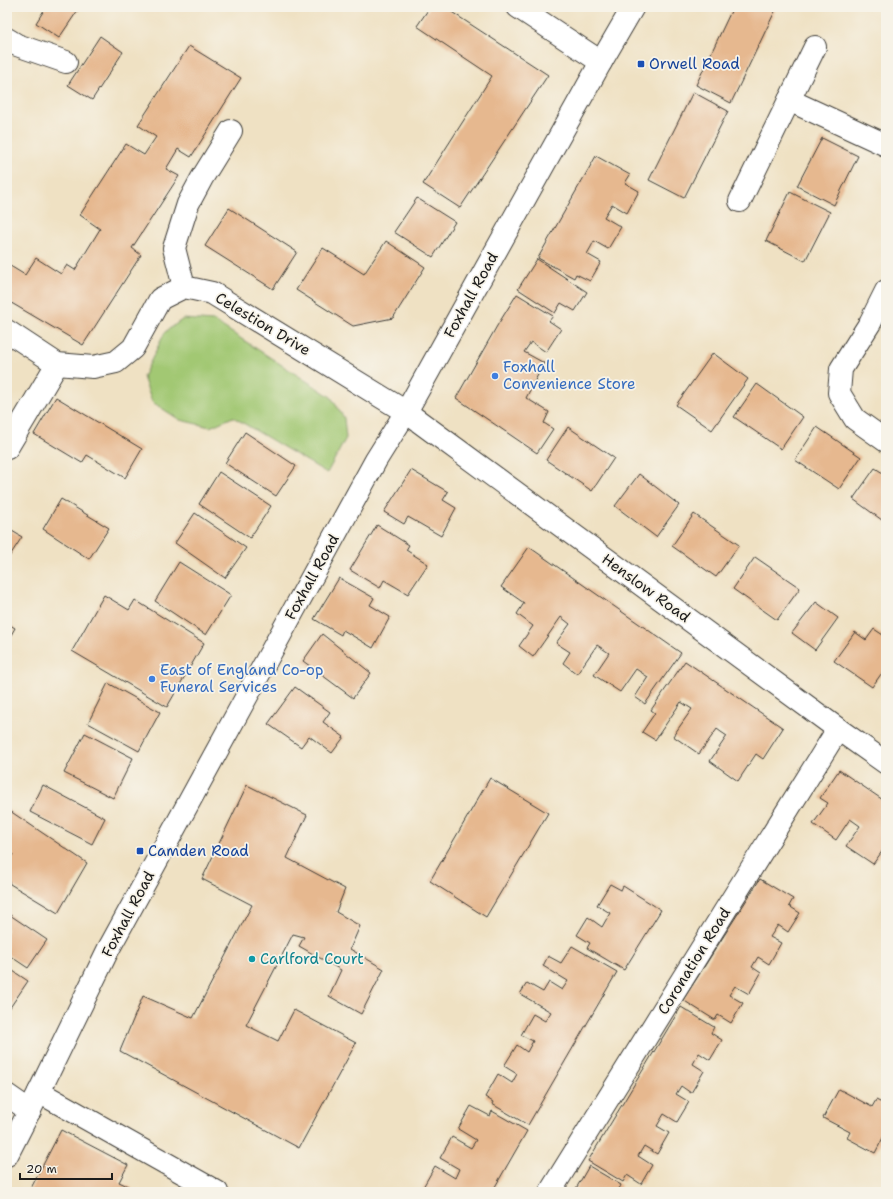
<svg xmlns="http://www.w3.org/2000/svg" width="893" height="1199" viewBox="0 0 893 1199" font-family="'Shantell Sans',sans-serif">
  <rect width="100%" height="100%" fill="#f7f3e8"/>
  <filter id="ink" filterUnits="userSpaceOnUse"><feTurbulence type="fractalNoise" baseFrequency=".025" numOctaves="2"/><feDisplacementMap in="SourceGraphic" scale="8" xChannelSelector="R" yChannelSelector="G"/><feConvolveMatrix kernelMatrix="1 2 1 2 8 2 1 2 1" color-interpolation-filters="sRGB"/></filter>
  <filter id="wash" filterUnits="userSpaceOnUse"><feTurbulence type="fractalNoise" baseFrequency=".012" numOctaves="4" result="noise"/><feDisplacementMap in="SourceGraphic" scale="16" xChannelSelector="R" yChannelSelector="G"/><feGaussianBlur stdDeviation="0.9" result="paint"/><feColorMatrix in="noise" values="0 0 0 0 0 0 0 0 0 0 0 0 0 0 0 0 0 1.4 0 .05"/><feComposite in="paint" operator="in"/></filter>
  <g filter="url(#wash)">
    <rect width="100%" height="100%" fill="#efe1c3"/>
    <!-- green -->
    <polygon fill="#a2c873" stroke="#5f7248" points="183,319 214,321 331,397 344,418 346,438 327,473 233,417 210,427 180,420 152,402 143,377 165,332"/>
    <g id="blocks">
      <!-- building -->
      <g fill="#e6b88f">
        <polygon points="46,7 80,7 59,38 36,23"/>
        <polygon points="430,7 444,7 548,75 460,208 423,184 492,76 417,26"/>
        <polygon points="733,7 777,7 731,103 696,85"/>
        <polygon points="100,36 123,52 92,100 68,85"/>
        <polygon points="189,46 241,78 191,157 178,149 166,169 179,176 132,248 141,255 83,345 8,301 7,303 7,264 25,275 36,258 61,274 67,265 75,270 100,229 80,215 126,144 144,155 156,137 138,125"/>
        <polygon points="693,92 728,111 684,198 649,180"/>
        <polygon points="822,138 858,156 834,205 797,186"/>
        <polygon points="596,156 630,175 625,183 639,191 627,213 612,204 604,217 621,227 608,249 594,241 591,247 587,254 601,262 590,281 576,274 574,278 538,258"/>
        <polygon points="790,192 830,212 805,261 766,241"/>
        <polygon points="417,198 455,222 433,257 394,232"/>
        <polygon points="229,208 297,252 273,289 205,246"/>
        <polygon points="386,241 425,267 393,318 353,326 296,290 323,248 364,274"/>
        <polygon points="537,259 587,292 575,311 561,303 555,313 518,289"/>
        <polygon points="517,294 553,316 549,321 561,329 546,352 531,342 524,352 544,363 526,398 549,412 544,423 553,429 537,453 456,398 497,326"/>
        <polygon points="713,353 748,379 712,430 676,405"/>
        <polygon points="757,384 803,417 781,449 734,417"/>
        <polygon points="56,397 142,449 125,478 87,455 82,463 34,434"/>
        <polygon points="568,427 614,458 592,491 546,460"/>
        <polygon points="817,427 861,457 839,489 795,460"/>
        <polygon points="245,432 296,466 276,496 225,463"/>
        <polygon points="875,468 886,475 886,523 853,499"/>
        <polygon points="411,470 448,492 443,500 456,508 441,536 408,517 404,524 384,512"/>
        <polygon points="219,472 271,506 250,538 199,504"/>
        <polygon points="639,474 679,505 656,537 615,506"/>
        <polygon points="61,499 109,528 89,559 43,529"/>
        <polygon points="195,513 246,548 225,578 175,543"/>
        <polygon points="694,514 739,545 716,577 672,546"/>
        <polygon points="377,525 409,545 406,550 428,564 408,594 384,580 380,588 350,570"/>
        <polygon points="7,528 22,537 7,560"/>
        <polygon points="529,547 681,653 645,704 635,697 648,677 636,669 620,692 594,675 609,653 597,645 577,674 563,663 570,652 556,643 570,624 561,617 533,657 519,646 533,626 517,614 524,603 501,587"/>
        <polygon points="755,557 800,588 777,620 733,589"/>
        <polygon points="179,562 231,595 206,635 155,601"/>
        <polygon points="339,578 374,598 370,605 390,617 373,648 343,630 341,635 314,619"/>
        <polygon points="104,595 129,610 135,600 204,643 167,707 72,651"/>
        <polygon points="816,602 838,618 815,650 792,633"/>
        <polygon points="7,623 15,628 7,642"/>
        <polygon points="874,629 886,637 886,667 872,687 834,661 855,632 866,640"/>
        <polygon points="322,634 371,673 353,698 303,661"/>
        <polygon points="685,661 783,728 763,759 756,754 738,781 710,761 727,736 721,732 717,729 699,754 673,736 692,709 681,702 655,740 642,732 655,713 651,710"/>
        <polygon points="108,683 160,712 139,751 88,723"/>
        <polygon points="295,687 330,712 323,722 344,737 332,753 309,736 301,747 268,724"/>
        <polygon points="85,733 133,758 113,798 64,773"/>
        <polygon points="839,770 886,802 886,846 873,864 846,846 860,826 853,821 850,819 836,840 813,824 828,803 820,798"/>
        <polygon points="490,778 548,813 486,917 430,881"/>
        <polygon points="43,785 105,818 92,844 30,812"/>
        <polygon points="247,785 307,815 287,858 345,889 336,912 360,926 350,949 384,969 361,1014 329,996 341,970 299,946 304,937 293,934 246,1025 278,1041 294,1010 356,1043 299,1148 120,1051 143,996 193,1018 252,905 202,879"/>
        <polygon points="7,809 87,863 58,913 10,884 7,878 7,864 13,854 7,850"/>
        <polygon points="760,879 793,899 789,906 800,913 788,932 778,925 770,937 781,943 769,964 758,957 752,967 761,973 749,994 735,986 729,995 743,1003 731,1023 718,1015 715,1020 683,1000"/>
        <polygon points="610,884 621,890 623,886 661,910 624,970 587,948 590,943 577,935 588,917 602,927 610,913 597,905"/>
        <polygon points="7,913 47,940 28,968 7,954"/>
        <polygon points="572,946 617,972 528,1125 492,1104 493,1102 485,1097 498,1074 512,1083 517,1074 504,1066 517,1045 527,1052 533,1041 521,1035 533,1014 545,1021 551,1012 520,994 527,983 543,992 549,982 562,990 568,981 543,966 548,956 561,963"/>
        <polygon points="7,967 28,981 7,1012"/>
        <polygon points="681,1007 714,1027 711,1033 722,1040 710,1060 699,1053 693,1064 704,1071 691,1093 681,1086 676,1094 689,1102 677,1122 664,1114 657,1126 669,1133 657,1154 644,1146 638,1156 652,1165 641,1184 627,1175 623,1182 588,1161"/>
        <polygon points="839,1089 872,1107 876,1100 886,1105 886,1132 875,1153 847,1138 850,1132 823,1118"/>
        <polygon points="471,1106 490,1116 492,1111 527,1131 492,1192 426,1192 422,1189 435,1166 455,1178 459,1169 440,1158 452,1137 471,1148 476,1140 458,1129"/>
        <polygon points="61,1130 128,1165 119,1182 132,1188 130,1192 29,1192"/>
        <polygon points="589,1166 621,1185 618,1191 620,1192 574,1192"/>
      </g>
    </g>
  </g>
  <g filter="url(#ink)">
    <use href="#blocks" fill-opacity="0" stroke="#3c3a35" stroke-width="1"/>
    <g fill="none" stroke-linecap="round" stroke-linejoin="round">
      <!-- minor casing -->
      <g stroke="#3c3a35" stroke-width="24">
        <g id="minor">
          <polyline points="518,7 601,62"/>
          <polyline points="7,39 17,45 66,62"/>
          <polyline points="789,100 886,145"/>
          <polyline points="740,201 815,47"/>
          <polyline points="184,287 174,248 188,204 202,178 231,131"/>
          <polyline points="886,291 870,323 841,369 839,393 855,419 886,441"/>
          <polyline points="7,331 57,364 93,367 116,362 133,348 160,299 184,287 212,293 406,412 838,729 886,763"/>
          <polyline points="7,448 57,364"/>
          <polyline points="39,1092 217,1192"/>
          <polyline points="7,1095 30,1111"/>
          <polyline points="550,1192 838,729"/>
        </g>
      </g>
      <!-- tertiary casing -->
      <g stroke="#3c3a35" stroke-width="24">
        <polyline id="tertiary" points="7,1155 39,1092 108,950 376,460 406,412 601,62 633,7"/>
      </g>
      <!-- minor -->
      <use href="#minor" stroke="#fff" stroke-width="22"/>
      <!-- tertiary -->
      <use href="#tertiary" stroke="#fff" stroke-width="22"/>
    </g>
  </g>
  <!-- markers -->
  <g fill="#1a4fb4" stroke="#f7f3e8" stroke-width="1.5">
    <rect x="637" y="60" width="8" height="8" rx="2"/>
    <rect x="136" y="847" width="8" height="8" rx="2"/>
  </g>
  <g fill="#3f7fe0" stroke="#f7f3e8" stroke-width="1.5">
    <circle cx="495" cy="376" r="4"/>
    <circle cx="152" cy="679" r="4"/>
  </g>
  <circle fill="#0f9aa8" stroke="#f7f3e8" stroke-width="1.5" cx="252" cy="959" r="4"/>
  <g text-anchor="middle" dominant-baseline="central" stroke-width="3.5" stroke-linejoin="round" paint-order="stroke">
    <!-- transit labels -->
    <g font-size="15" fill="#164399" stroke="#f7f3e8" text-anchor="start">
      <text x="649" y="64">Orwell Road</text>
      <text x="148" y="851">Camden Road</text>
    </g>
    <!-- street labels -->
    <g font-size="15" fill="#1c1c1c" stroke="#f7f3e8">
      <text transform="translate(471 295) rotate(-61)">Foxhall Road</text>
      <text transform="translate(263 324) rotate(31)">Celestion Drive</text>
      <text transform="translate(312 577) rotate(-61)">Foxhall Road</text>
      <text transform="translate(646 588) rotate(36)">Henslow Road</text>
      <text transform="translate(128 914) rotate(-62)">Foxhall Road</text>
      <text transform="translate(694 961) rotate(-58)">Coronation Road</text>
    </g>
    <!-- shop labels -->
    <g font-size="15" fill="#366cbe" stroke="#f7f3e8" text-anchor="start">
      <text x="503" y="367">Foxhall<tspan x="503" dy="17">Convenience Store</tspan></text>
      <text x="160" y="670">East of England Co-op<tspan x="160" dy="17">Funeral Services</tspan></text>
    </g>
    <!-- culture labels -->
    <g font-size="15" fill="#0d838f" stroke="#f7f3e8" text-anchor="start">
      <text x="260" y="959">Carlford Court</text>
    </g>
  </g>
  <!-- margin -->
  <rect width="893" height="1199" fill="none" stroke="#f7f3e8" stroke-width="24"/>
  <!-- scale -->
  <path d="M20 1173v6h92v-6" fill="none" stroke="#1c1c1c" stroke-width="2"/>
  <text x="26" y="1173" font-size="12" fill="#1c1c1c" stroke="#f7f3e8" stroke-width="3" paint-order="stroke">20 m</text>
</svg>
